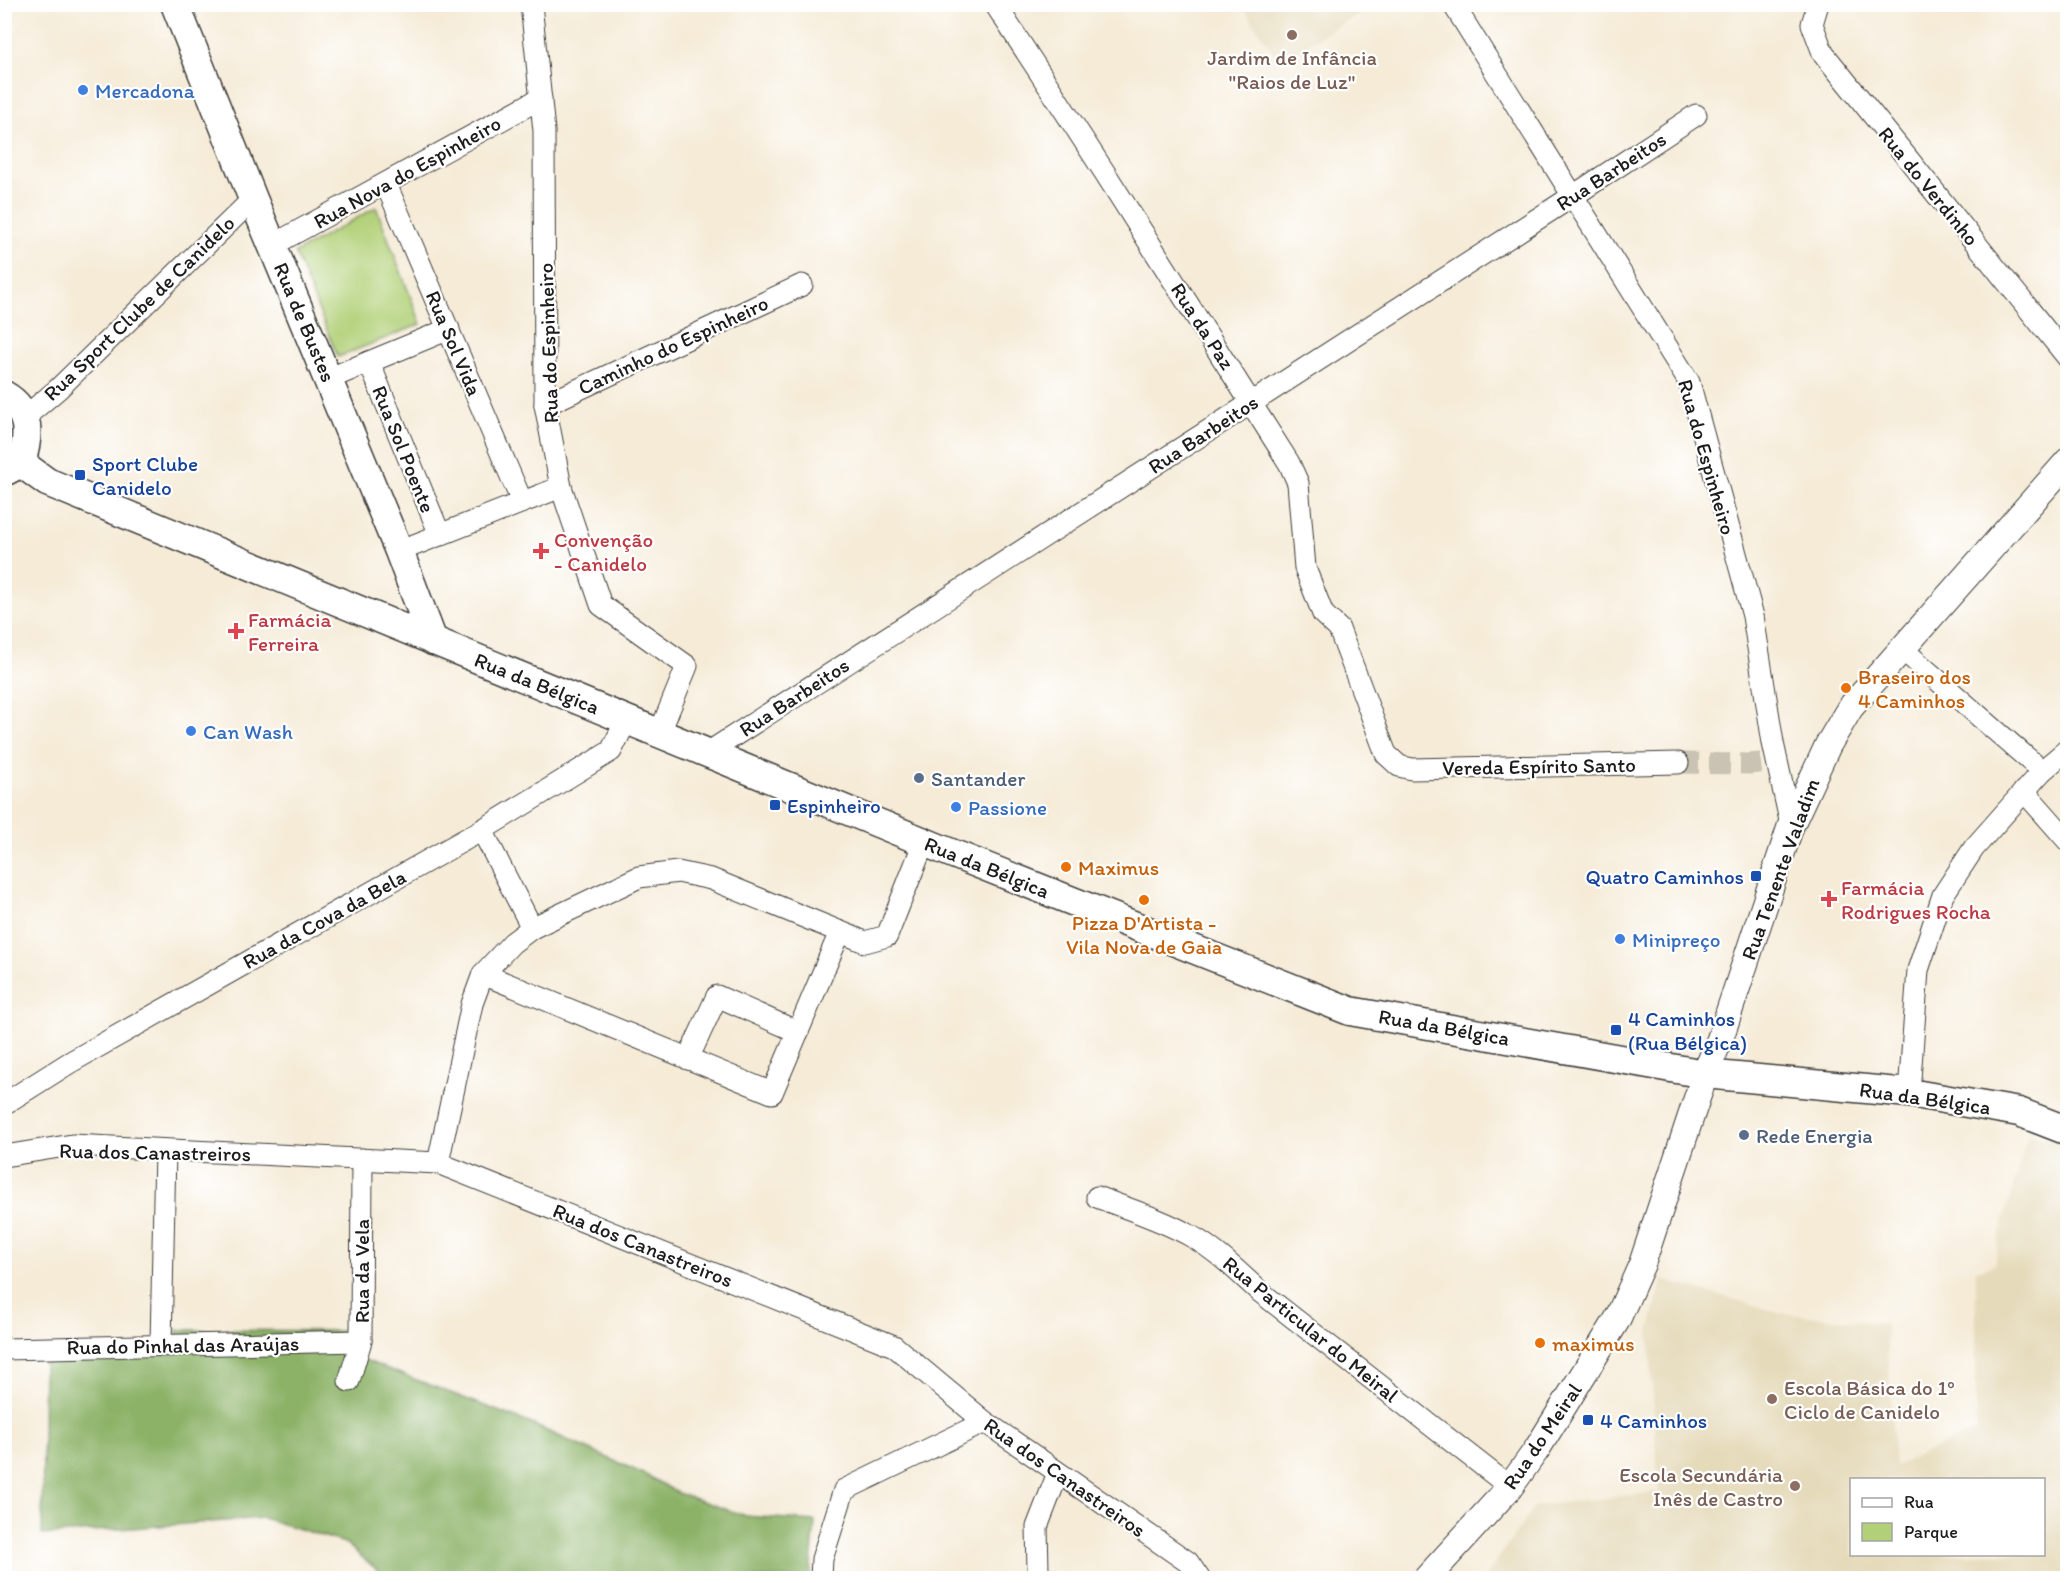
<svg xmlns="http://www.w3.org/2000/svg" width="2072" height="1583" viewBox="0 0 2072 1583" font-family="Itim,sans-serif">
  <rect width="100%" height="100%" fill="#fff"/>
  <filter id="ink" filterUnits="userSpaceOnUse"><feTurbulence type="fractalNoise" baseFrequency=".0167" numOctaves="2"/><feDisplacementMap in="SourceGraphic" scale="12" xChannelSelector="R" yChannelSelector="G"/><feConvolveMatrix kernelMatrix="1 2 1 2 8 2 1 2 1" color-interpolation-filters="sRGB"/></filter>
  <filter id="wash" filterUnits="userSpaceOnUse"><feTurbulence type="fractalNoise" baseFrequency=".008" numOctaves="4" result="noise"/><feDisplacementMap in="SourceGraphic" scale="24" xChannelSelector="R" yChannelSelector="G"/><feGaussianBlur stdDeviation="1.35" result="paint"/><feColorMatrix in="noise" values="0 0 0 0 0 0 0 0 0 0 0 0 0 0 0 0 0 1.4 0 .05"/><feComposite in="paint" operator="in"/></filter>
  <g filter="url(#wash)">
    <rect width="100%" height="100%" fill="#f5ebd7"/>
    <!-- built -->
    <g fill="#e5daba" fill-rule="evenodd">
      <polygon points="1254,4 1373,4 1373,5 1279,61 1245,10"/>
      <path d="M2029,1131L2067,1148V1578H1485L1535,1506L1659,1492L1649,1332L1662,1280L1744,1302L1778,1313L1886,1324L1895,1466L1976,1430V1270L1994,1265L2001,1229ZM1852,1480H2044V1554H1852Z"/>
    </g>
    <!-- green -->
    <polygon fill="#b1d077" stroke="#66764a" stroke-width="1.5" points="376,207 421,324 338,357 295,253"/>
    <!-- forest -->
    <polygon fill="#8cb268" stroke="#546742" stroke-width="1.5" points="177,1330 350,1331 346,1353 527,1422 644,1474 678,1493 746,1516 815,1521 810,1578 387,1578 345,1543 263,1518 42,1535 44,1352 178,1354"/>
  </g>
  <g filter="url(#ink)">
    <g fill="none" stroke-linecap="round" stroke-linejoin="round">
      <!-- minor-tunnel -->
      <polyline stroke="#cac2b2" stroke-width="21" stroke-dasharray="21 10" stroke-linecap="butt" points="1678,763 1750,764 1778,761"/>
      <!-- minor casing -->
      <g stroke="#3d3b38" stroke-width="23">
        <g id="minor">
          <polyline points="531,4 544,131 545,405 561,487 601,605 687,666 660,732"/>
          <polyline points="995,4 1105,173 1289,463 1298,483 1305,568 1323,614 1339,629 1386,754 1399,766 1412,769 1678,763"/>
          <polyline points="1453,4 1689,382 1753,616 1773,743 1791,825"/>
          <polyline points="1818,4 1812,24 1823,53 2068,358"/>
          <polyline points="386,184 522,502"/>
          <polyline points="273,245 541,98"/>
          <polyline points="369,362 440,535"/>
          <polyline points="328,379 449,329"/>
          <polyline points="545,405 802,285"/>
          <polyline points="25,417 58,389 253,199"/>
          <polyline points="399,551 561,487"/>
          <polyline points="1902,649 2042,771"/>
          <polyline points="709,752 1573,196 1696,115"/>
          <polyline points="2024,791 2068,841"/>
          <polyline points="482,830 532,928"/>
          <polyline points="483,974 772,1093 840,932"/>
          <polyline points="688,1059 717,996 798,1032"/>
          <polyline points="1909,1093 1918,970 1943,895 1974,848 2042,771 2068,749"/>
          <polyline points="4,1104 69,1063 482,830 611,751 627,719"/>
          <polyline points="4,1156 72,1145 438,1163 894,1346 985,1422 1188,1562 1199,1578"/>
          <polyline points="438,1163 472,1004 483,974 512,943 532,928 639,877 678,872 711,879 865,942 887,936 924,842"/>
          <path d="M1097,1197C1128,1209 1161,1219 1191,1236C1216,1250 1237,1271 1259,1291L1510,1487"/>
          <polyline points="161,1345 165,1150"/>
          <polyline points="4,1349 361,1341"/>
          <polyline points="349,1381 361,1341 362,1159"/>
          <polyline points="821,1578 822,1559 844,1490 985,1422"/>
          <polyline points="1041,1578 1038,1570 1037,1527 1058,1473"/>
        </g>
      </g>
      <!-- tertiary casing -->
      <g stroke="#3d3b38" stroke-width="28">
        <polyline id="tertiary" points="1427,1578 1510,1487 1537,1449 1617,1320 1642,1264 1705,1074 1720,1039 1791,825 1828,745 1850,708 2068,461"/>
      </g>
      <!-- secondary casing -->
      <g stroke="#3d3b38" stroke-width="31">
        <g id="secondary">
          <polyline points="175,4 253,199 399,551 433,641"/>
          <path d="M4,395C32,411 29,437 21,463L4,472"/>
          <polyline points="21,463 47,482 951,853 1350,1011 1705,1074 1909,1093 2019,1112 2068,1131"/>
        </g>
      </g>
      <!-- minor -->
      <use href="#minor" stroke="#fff" stroke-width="21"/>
      <!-- tertiary -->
      <use href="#tertiary" stroke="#fff" stroke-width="26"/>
      <!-- secondary -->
      <use href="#secondary" stroke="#fff" stroke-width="28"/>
    </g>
  </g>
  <!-- markers -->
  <g fill="#8d6e63" stroke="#fff" stroke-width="2">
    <circle cx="1292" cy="35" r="6"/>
    <circle cx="1772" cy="1399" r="6"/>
    <circle cx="1795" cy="1486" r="6"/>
  </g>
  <g fill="#3f7fe0" stroke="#fff" stroke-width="2">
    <circle cx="83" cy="90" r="6"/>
    <circle cx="191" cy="731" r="6"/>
    <circle cx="956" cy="807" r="6"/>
    <circle cx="1620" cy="939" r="6"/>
  </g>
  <g fill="#1a4fb4" stroke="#fff" stroke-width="2">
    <rect x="74" y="469" width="12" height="12" rx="3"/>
    <rect x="769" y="799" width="12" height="12" rx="3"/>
    <rect x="1750" y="870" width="12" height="12" rx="3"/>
    <rect x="1610" y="1024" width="12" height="12" rx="3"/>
    <rect x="1582" y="1414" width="12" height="12" rx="3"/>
  </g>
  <g fill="#e0444e" stroke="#fff" stroke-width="2">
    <path d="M538 542h6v6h6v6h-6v6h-6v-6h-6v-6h6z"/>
    <path d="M233 622h6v6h6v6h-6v6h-6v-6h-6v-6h6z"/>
    <path d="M1826 890h6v6h6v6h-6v6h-6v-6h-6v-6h6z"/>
  </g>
  <g fill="#e8710a" stroke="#fff" stroke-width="2">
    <circle cx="1846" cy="688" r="6"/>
    <circle cx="1066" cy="867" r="6"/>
    <circle cx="1144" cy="900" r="6"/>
    <circle cx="1540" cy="1343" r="6"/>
  </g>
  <g fill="#5c6f8a" stroke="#fff" stroke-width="2">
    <circle cx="919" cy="778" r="6"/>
    <circle cx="1744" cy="1135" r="6"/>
  </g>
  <g text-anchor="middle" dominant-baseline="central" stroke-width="4.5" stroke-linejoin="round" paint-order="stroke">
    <!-- education labels -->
    <g font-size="21" fill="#785e54" stroke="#fff">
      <text x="1292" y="57">Jardim de Infância<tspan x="1292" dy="24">"Raios de Luz"</tspan></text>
      <text x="1784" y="1387" text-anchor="start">Escola Básica do 1º<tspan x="1784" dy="24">Ciclo de Canidelo</tspan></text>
      <text x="1783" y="1474" text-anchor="end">Escola Secundária<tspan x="1783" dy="24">Inês de Castro</tspan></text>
    </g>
    <!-- shop labels -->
    <g font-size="21" fill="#366cbe" stroke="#fff" text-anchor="start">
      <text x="95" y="90">Mercadona</text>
      <text x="203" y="731">Can Wash</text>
      <text x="968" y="807">Passione</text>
      <text x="1632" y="939">Minipreço</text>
    </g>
    <!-- street labels -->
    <g font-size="21" fill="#1c1c1c" stroke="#fff">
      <text transform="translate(1611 171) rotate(-33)">Rua Barbeitos</text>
      <text transform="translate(407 172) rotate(-29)">Rua Nova do Espinheiro</text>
      <text transform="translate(1929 186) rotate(51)">Rua do Verdinho</text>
      <text transform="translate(139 308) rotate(-44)">Rua Sport Clube de Canidelo</text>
      <text transform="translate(305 322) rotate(67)">Rua de Bustes</text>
      <text transform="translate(1203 326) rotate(57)">Rua da Paz</text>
      <text transform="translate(454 343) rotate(67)">Rua Sol Vida</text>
      <text transform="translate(548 343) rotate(-92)">Rua do Espinheiro</text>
      <text transform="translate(673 345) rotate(-25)">Caminho do Espinheiro</text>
      <text transform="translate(1203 434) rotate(-33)">Rua Barbeitos</text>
      <text transform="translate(404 449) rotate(68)">Rua Sol Poente</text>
      <text transform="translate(1707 457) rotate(74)">Rua do Espinheiro</text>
      <text transform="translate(537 683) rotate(22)">Rua da Bélgica</text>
      <text transform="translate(794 697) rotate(-33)">Rua Barbeitos</text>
      <text transform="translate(1539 766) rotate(-1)">Vereda Espírito Santo</text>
      <text transform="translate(987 867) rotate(22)">Rua da Bélgica</text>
      <text transform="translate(1780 869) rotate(-70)">Rua Tenente Valadim</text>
      <text transform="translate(324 919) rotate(-29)">Rua da Cova da Bela</text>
      <text transform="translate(1444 1027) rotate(10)">Rua da Bélgica</text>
      <text transform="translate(1925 1098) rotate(8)">Rua da Bélgica</text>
      <text transform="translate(155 1152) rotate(1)">Rua dos Canastreiros</text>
      <text transform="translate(643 1245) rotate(22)">Rua dos Canastreiros</text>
      <text transform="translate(361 1271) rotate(-90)">Rua da Vela</text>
      <text transform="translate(1311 1329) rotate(39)">Rua Particular do Meiral</text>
      <text transform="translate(183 1345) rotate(-1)">Rua do Pinhal das Araújas</text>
      <text transform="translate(1542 1436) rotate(-56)">Rua do Meiral</text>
      <text transform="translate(1065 1477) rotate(35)">Rua dos Canastreiros</text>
    </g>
    <!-- transit labels -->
    <g font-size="21" fill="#164399" stroke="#fff" text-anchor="start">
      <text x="92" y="463">Sport Clube<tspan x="92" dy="24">Canidelo</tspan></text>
      <text x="787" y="805">Espinheiro</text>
      <text x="1744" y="876" text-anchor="end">Quatro Caminhos</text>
      <text x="1628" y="1018">4 Caminhos<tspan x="1628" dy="24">(Rua Bélgica)</tspan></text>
      <text x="1600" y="1420">4 Caminhos</text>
    </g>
    <!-- health labels -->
    <g font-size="21" fill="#be3a42" stroke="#fff" text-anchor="start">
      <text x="554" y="539">Convenção<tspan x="554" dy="24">- Canidelo</tspan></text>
      <text x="248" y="619">Farmácia<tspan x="248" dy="24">Ferreira</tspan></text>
      <text x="1841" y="887">Farmácia<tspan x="1841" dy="24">Rodrigues Rocha</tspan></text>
    </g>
    <!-- food labels -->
    <g font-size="21" fill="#c56008" stroke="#fff" text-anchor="start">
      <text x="1858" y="676">Braseiro dos<tspan x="1858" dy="24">4 Caminhos</tspan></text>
      <text x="1078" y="867">Maximus</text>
      <text x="1144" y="922" text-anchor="middle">Pizza D'Artista -<tspan x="1144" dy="24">Vila Nova de Gaia</tspan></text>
      <text x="1552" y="1343">maximus</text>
    </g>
    <!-- service labels -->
    <g font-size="21" fill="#4e5e75" stroke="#fff" text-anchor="start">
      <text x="931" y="778">Santander</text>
      <text x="1756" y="1135">Rede Energia</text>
    </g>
  </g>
  <!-- margin -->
  <rect width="2072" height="1583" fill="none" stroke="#fff" stroke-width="24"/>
  <!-- legend -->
  <rect x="1850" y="1478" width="195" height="78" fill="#ffffff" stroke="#a4a4a4" stroke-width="1.5"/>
  <rect x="1862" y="1498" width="30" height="9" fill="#ffffff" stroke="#a4a4a4" stroke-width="1.5"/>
  <text x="1904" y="1508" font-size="18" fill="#1c1c1c">Rua</text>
  <rect x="1862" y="1523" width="30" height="18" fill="#b1d077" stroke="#a4a4a4" stroke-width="1.5"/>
  <text x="1904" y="1538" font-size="18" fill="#1c1c1c">Parque</text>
</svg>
